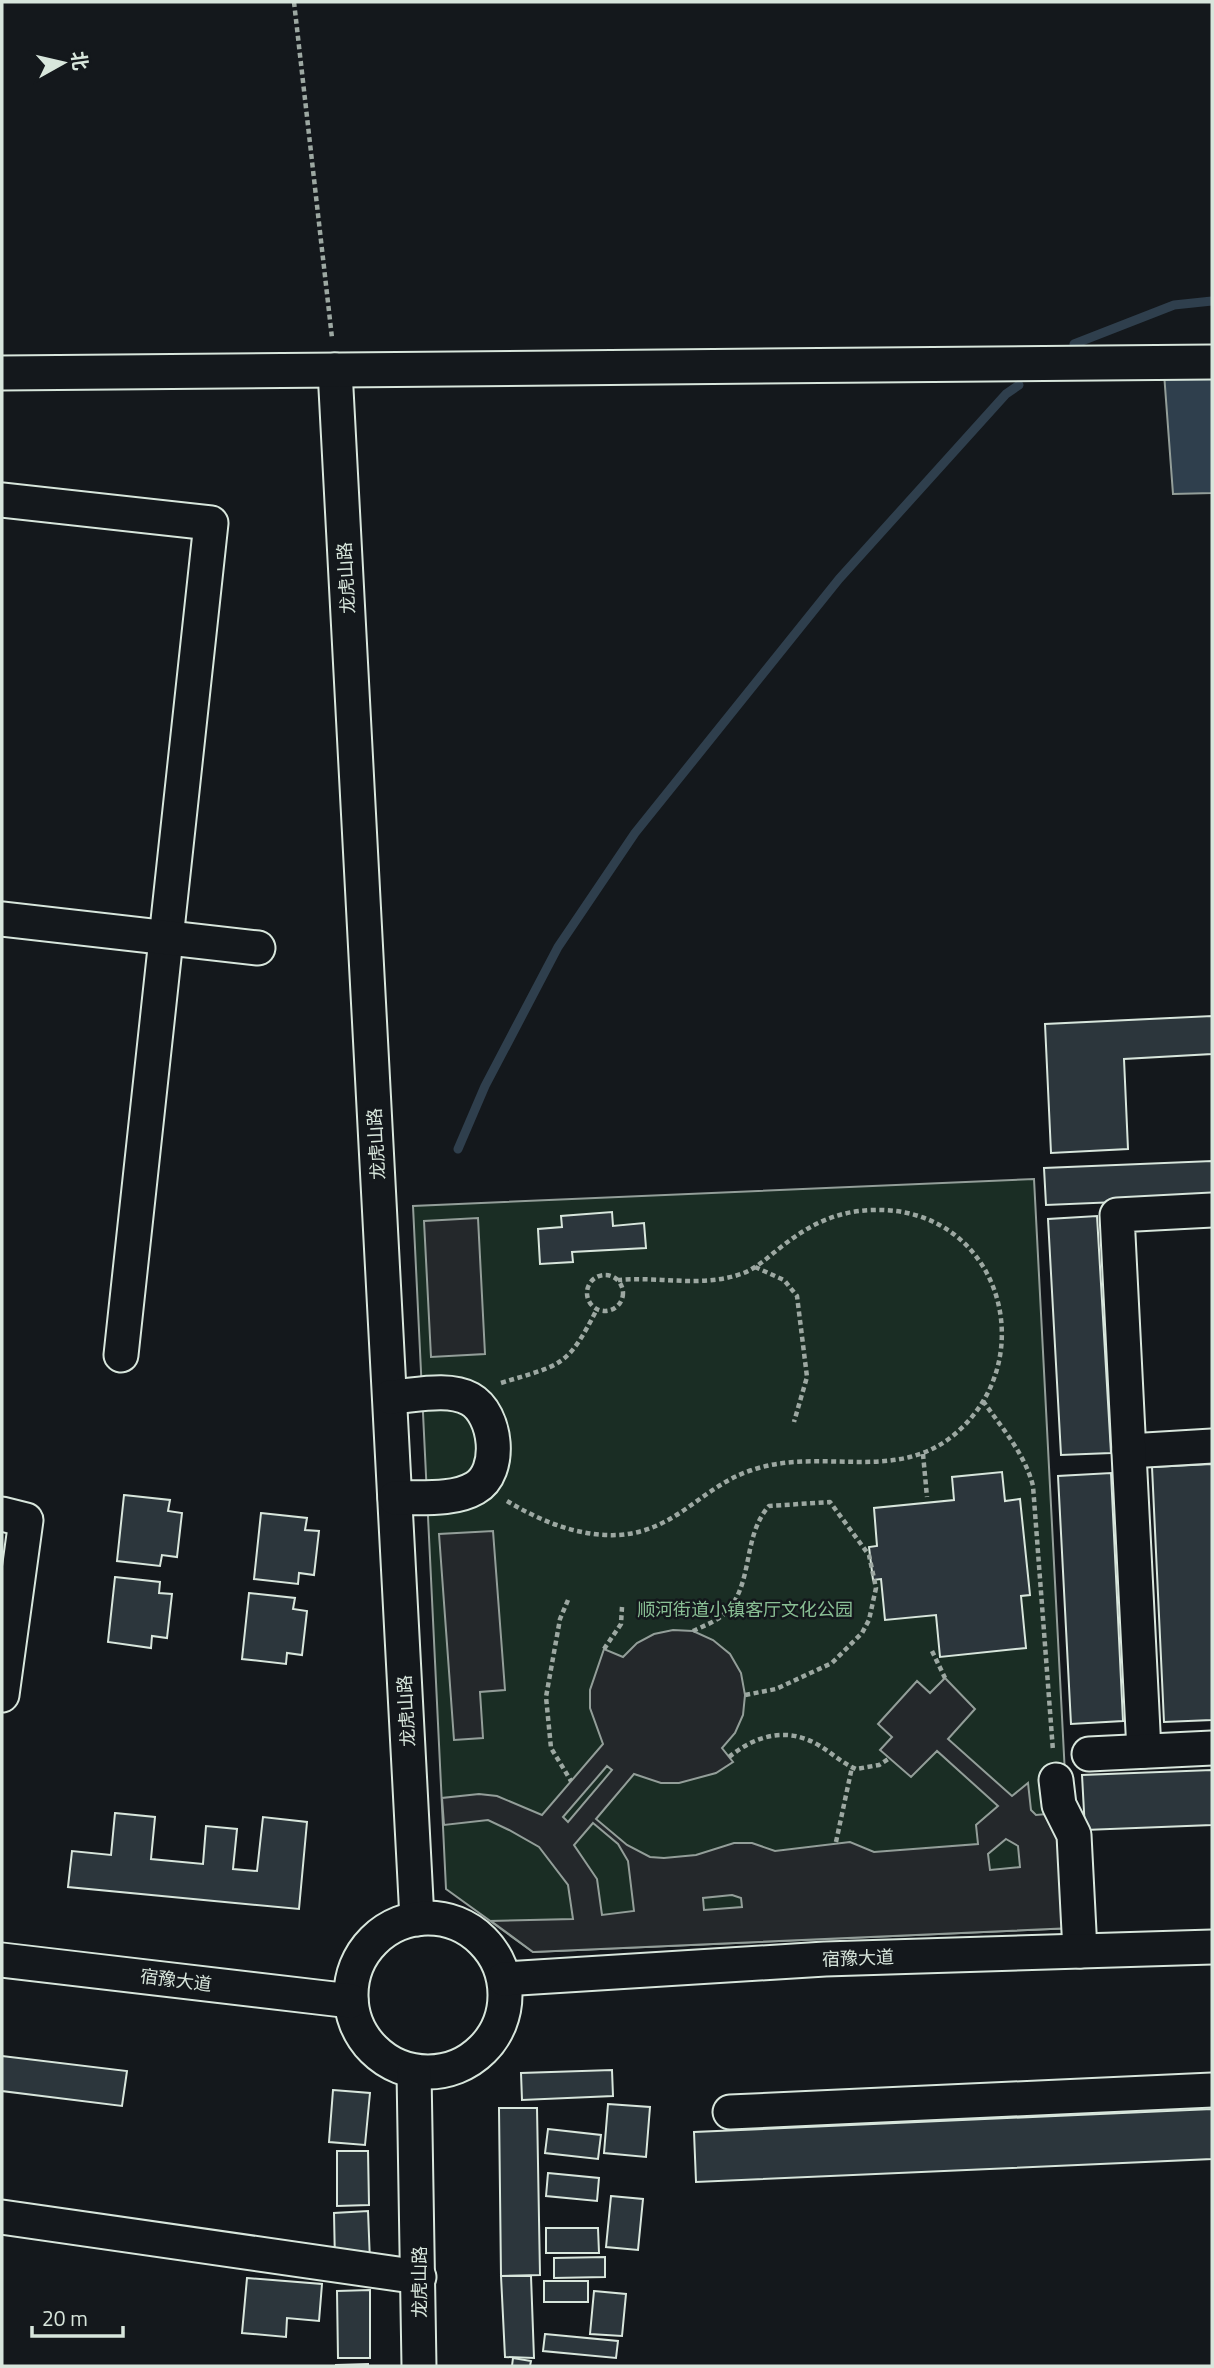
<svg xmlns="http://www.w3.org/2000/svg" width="1214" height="2368" viewBox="0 0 1214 2368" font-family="'Titillium Web','Noto Sans SC',sans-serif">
  <rect width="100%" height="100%" fill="#14181c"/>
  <!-- green -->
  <polygon fill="#1a2d24" stroke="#939e99" stroke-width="2" points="1034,1179 1073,1928 533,1952 446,1889 413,1206"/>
  <!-- parking -->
  <g fill="#24282b" stroke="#939e99" stroke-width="2" fill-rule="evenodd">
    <polygon points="478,1218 485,1354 431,1357 424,1221"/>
    <polygon points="493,1531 505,1690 480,1692 483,1738 454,1740 439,1534"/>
    <path d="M673,1630L693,1631L713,1640L730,1654L741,1673L745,1695L743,1715L735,1733L722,1748L733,1762L716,1773L679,1783H661L634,1774L596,1819L627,1845L650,1857L664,1858L696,1855L734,1843H752L775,1851L850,1842L874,1852L978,1844L976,1825L998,1806L937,1751L911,1777L880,1750L892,1737L878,1724L917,1681L930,1693L945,1678L975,1709L948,1739L1012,1796L1028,1783L1031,1810L1036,1815L1058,1813L1073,1928L533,1952L491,1921L573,1919L568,1885L539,1847L509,1830L488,1820L444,1825L442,1798L479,1794L497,1796L542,1815L603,1744L590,1708V1690L604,1649L623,1657L637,1643L654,1634ZM607,1766L612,1770L568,1822L563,1817ZM593,1823L618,1844L628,1861L634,1911L602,1915L597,1879L574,1845ZM1006,1839L1018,1846L1020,1867L990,1870L988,1854ZM732,1895L741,1898L742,1907L704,1910L703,1898Z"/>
  </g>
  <!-- water -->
  <polygon fill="#2f3f4d" stroke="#939e99" stroke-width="2" points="1164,373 1212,373 1212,493 1173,494"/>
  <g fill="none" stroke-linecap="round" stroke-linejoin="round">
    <!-- stream -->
    <g stroke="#2f3f4d" stroke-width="9">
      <polyline points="1074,344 1174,305 1212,301"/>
      <polyline points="458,1149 485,1086 558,947 635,833 839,579 1006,394 1019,385"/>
    </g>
  </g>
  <!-- building -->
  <g fill="#2c363c" stroke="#d8e6dc" stroke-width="2">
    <polygon points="1212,1016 1212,1054 1124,1059 1128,1149 1051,1153 1045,1024"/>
    <polygon points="1212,1161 1212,1198 1046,1205 1044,1168"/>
    <polygon points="612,1212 613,1226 644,1223 646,1248 572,1252 573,1262 540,1264 538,1229 562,1227 561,1216"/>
    <polygon points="1097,1216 1111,1453 1061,1455 1048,1219"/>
    <polygon points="1212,1464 1212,1720 1164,1722 1152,1467"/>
    <polygon points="1002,1472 1005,1501 1020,1499 1030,1595 1021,1596 1026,1648 940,1657 936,1615 885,1620 881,1579 873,1580 869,1547 877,1546 874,1508 954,1500 952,1477"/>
    <polygon points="1111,1473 1123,1721 1071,1724 1058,1476"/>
    <polygon points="124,1495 170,1500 168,1511 182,1513 177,1557 162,1555 160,1566 117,1561"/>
    <polygon points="261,1513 307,1518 305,1530 319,1531 314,1575 299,1573 298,1584 254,1579"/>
    <polygon points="115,1577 160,1582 159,1593 172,1594 167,1638 152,1636 151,1648 108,1642"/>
    <polygon points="249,1593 295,1598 293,1609 307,1611 302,1655 287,1653 286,1664 242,1659"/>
    <polygon points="1212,1770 1212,1825 1085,1830 1082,1775"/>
    <polygon points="115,1813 155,1817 151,1859 203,1864 206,1826 237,1829 233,1869 257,1871 263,1817 307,1822 299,1909 68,1887 72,1851 111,1855"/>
    <polygon points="2,2056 127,2071 122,2106 2,2091"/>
    <polygon points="612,2070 613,2096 522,2100 521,2073"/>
    <polygon points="333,2090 370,2093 365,2145 329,2142"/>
    <polygon points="608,2104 650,2107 646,2157 604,2153"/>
    <polygon points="499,2108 537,2108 540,2275 501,2276"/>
    <polygon points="1212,2109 1212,2159 696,2182 694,2132"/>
    <polygon points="548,2129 601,2135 598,2159 545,2153"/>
    <polygon points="337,2151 368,2151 369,2205 337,2206"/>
    <polygon points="548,2173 599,2178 597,2201 546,2196"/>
    <polygon points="611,2196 643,2199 638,2250 606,2247"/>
    <polygon points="368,2211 370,2261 335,2263 334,2213"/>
    <polygon points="546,2228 598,2228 599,2253 546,2253"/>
    <polygon points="605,2257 605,2277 554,2278 554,2258"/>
    <polygon points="501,2276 531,2276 534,2358 505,2357"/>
    <polygon points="247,2278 322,2284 319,2321 287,2318 286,2337 242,2333"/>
    <rect x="544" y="2281" width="44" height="21"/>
    <polygon points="370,2290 370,2358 338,2358 337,2291"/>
    <polygon points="594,2291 626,2294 622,2336 590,2334"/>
    <polygon points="545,2334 618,2341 616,2358 543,2351"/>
    <polygon points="513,2358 531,2361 530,2366 512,2366"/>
    <polygon points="368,2364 368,2366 336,2366 336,2365"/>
  </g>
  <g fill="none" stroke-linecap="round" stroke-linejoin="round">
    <!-- minor casing -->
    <g stroke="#d8e6dc" stroke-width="37">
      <g id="minor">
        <polyline points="335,370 417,1919"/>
        <polyline points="2,373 1212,362"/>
        <polyline points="2,500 211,523 121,1355"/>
        <polyline points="2,919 258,948"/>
        <path d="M390,1397C413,1396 448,1387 470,1399C497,1414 503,1472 475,1488C453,1501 420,1497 395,1498"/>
        <polyline points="1129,1451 1212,1446"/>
        <polyline points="2,1514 26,1520 2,1695"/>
        <polyline points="1144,1751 1117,1215 1212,1210"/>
        <polyline points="1089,1754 1212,1748"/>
        <polyline points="1056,1780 1059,1805 1074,1835 1080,1951"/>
        <circle cx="428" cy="1995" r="77"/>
        <polyline points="2,1960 351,2001"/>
        <polyline points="504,1979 825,1959 1212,1947"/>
        <polyline points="414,2072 419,2366"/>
        <polyline points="730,2112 1212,2090"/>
        <polyline points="2,2217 419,2277"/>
      </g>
    </g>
    <!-- path -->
    <g stroke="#9da8a2" stroke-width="4.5" stroke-dasharray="5 3.5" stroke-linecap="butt">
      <polyline points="294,2 332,338"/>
      <polyline points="755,1267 784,1280 797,1296 807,1377 794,1422"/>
      <circle cx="605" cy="1293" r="18"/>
      <path d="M501,1383C562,1364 567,1368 597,1309"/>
      <path d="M983,1401C1002,1428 1025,1454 1033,1486L1053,1751"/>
      <polyline points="923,1454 927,1497"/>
      <path d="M507,1501C540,1521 579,1537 619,1535C677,1531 702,1486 752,1470C819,1447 892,1482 950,1438C1046,1364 1002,1206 873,1210C836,1211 809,1225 781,1247C768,1257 756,1269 741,1274C701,1288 659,1276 618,1280"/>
      <polyline points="568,1600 560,1619 546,1697 551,1748 571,1781"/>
      <path d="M693,1631C703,1626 718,1621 726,1612C754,1584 742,1536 769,1506L830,1502L869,1555L876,1588L869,1620L862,1633L832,1663L776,1689L745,1695"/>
      <polyline points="604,1649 621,1624 622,1607"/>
      <polyline points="932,1651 945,1678"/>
      <path d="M729,1757C756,1735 788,1726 820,1746C833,1754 842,1763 856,1769L879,1765L890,1758"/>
      <polyline points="836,1842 852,1767"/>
    </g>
    <!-- minor -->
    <use href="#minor" stroke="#14181c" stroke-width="33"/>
  </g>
  <g text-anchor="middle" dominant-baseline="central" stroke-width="5" stroke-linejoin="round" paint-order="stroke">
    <!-- street labels -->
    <g font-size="18" fill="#d8e6dc" stroke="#14181c">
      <text transform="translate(346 578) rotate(-93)">龙虎山路</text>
      <text transform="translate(376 1144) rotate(-93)">龙虎山路</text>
      <text transform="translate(406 1711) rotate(-93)">龙虎山路</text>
      <text transform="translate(858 1958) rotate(-2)">宿豫大道</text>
      <text transform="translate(176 1980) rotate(7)">宿豫大道</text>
      <text transform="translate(419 2282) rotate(-90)">龙虎山路</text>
    </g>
    <!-- park labels -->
    <g font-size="18" fill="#8ac095" stroke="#14181c">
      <text x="745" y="1609">顺河街道小镇客厅文化公园</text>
    </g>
  </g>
  <!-- border -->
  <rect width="1214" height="2368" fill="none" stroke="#d8e6dc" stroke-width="7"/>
  <!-- north arrow -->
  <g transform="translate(63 63) rotate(82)" stroke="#14181c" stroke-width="5" paint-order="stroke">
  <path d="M0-5L12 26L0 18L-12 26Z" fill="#d8e6dc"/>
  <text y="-10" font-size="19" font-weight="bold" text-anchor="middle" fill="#d8e6dc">北</text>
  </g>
  <!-- scale -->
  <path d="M32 2326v10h91v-10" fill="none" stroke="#d8e6dc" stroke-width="3.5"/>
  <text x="42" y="2326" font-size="21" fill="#d8e6dc" stroke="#14181c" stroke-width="5" paint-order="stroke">20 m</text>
</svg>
